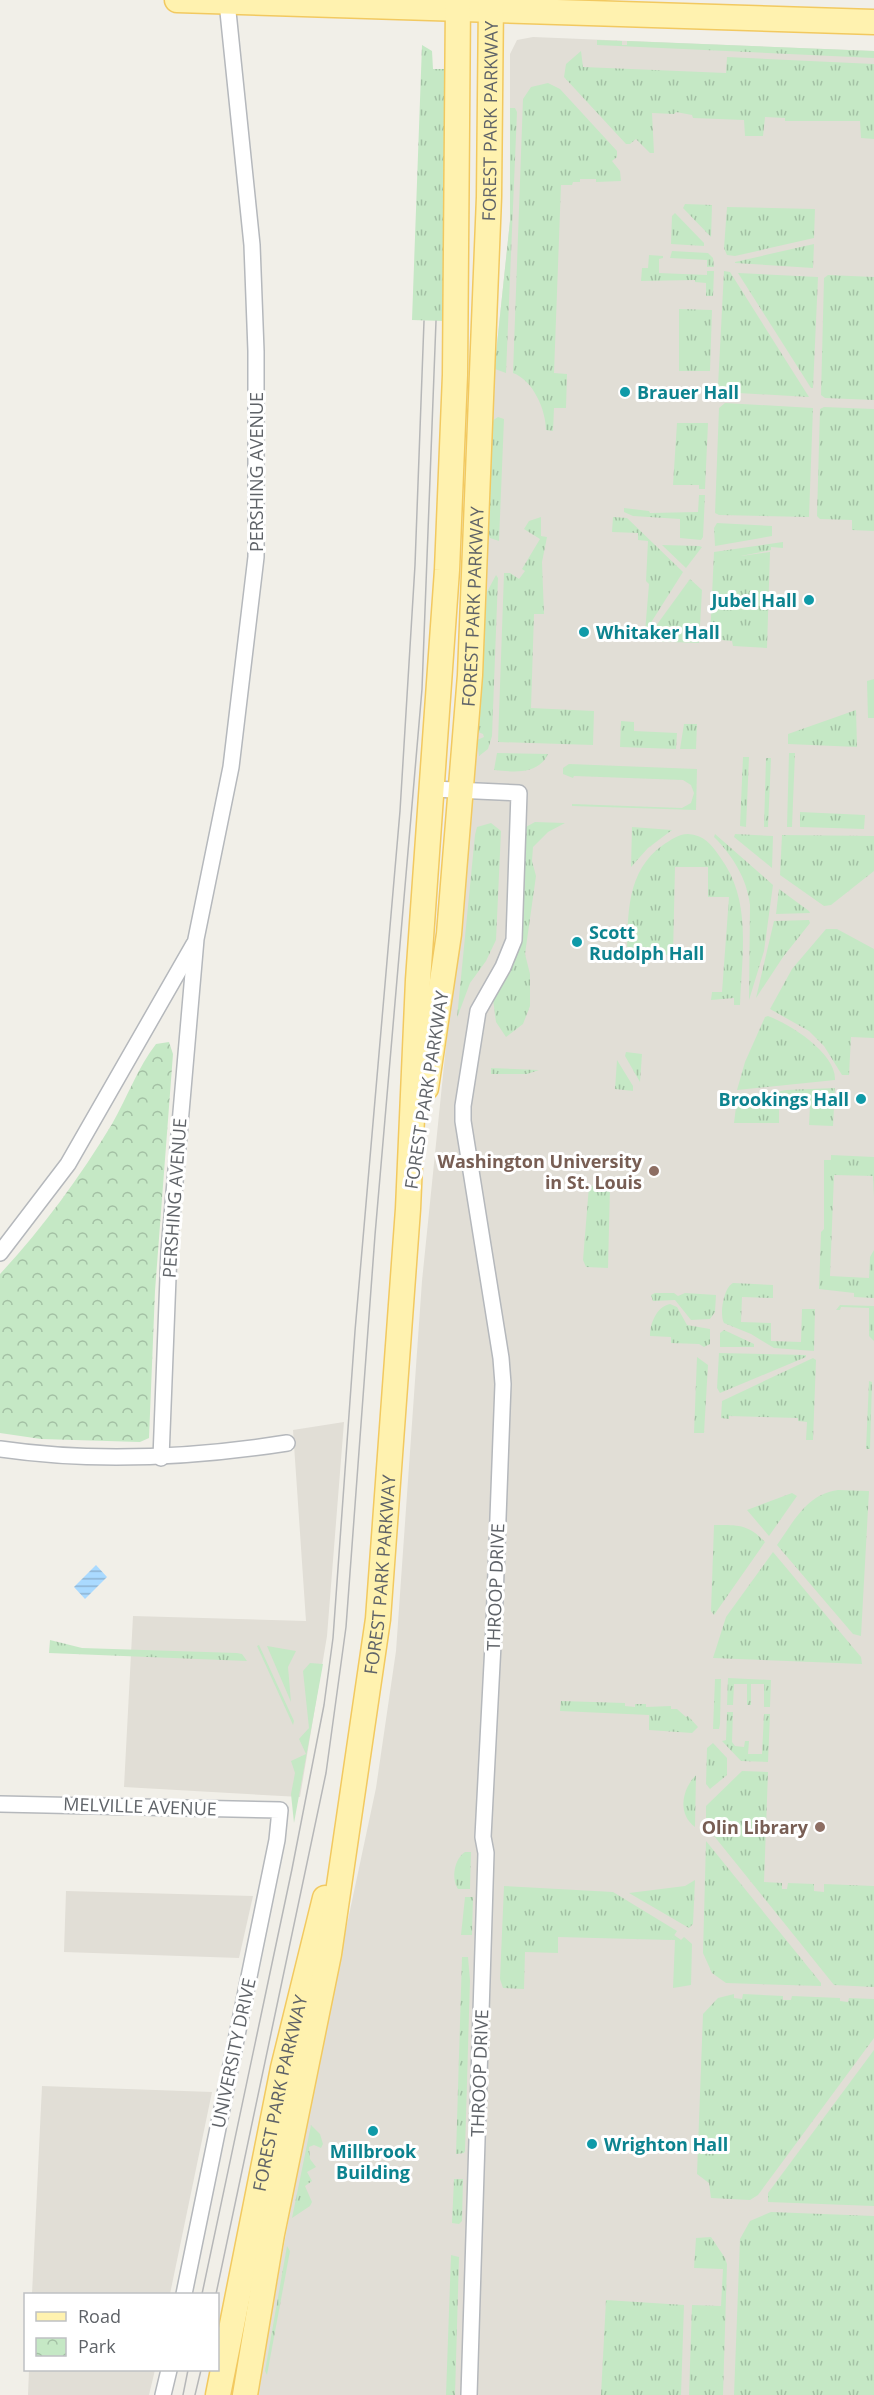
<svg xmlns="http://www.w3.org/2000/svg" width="874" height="2395" viewBox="0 0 874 2395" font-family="'Open Sans',sans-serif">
  <defs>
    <pattern id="grass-tufts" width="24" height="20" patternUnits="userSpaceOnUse" patternTransform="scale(1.5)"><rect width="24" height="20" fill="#c5e8c5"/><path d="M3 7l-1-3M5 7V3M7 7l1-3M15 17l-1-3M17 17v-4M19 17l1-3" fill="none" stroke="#a3c0a4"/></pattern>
    <pattern id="park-crowns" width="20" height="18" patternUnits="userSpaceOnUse" patternTransform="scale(1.5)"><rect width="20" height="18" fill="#c5e8c5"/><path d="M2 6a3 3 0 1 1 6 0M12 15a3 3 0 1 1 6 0" fill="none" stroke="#a3c0a4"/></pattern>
    <pattern id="water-rules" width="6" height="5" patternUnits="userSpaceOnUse" patternTransform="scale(1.5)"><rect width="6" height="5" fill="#aadaff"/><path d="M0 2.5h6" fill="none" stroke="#8eb4d2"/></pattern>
  </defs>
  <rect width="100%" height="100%" fill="#f1efe8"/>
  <!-- education -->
  <g fill="#e1ded6">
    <polygon points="533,37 874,51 874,2395 257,2395 312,2089 376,1788 396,1651 422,1281 478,732 495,363 510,221 510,54 517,40"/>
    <polygon points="344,1422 327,1636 300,1797 124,1787 133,1616 306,1621 293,1430"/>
    <polygon points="66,1891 253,1896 239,1958 64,1952"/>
    <polygon points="42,2086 212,2092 170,2294 32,2294"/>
    <polygon points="29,2370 155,2370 149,2395 28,2395"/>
  </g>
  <!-- grass -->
  <g fill="url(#grass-tufts)">
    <polygon points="597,40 622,41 622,45 627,45 627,41 874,51 874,58 597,45"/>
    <polygon points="422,45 432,51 433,69 444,69 444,321 412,320"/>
    <polygon points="581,51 583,67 726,73 727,57 874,64 874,139 861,138 860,121 785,121 785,118 765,117 763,136 745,136 744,120 693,118 692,115 676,112 674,114 652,113 654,153 650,153 636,139 630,144 626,144 564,77 566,64"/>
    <path d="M548,83L560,89L617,151V157L612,161L620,171L621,181L596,182V179H580V182H573L572,185H561L554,373L567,374L566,408H554L553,431L546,430C546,410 533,380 513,373L523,99L531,87Z"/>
    <polygon points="510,108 515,108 517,112 506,373 495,369 495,363 510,221"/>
    <polygon points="685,204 712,205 711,237 683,208"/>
    <polygon points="727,207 815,209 814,238 735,256 727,255 724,248"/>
    <polygon points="675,213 704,243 704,246 671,244 672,216"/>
    <polygon points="814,244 813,268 735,263 735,262"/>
    <polygon points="672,251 708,253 713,258 714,267 707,267 707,260 670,258"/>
    <polygon points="649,255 663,256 663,258 659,259 659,273 707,275 707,271 714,271 713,296 706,296 706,283 695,282 695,280 641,281 642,268 648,268"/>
    <polygon points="724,271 730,272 809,397 721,392 718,386"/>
    <polygon points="738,273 818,277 813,388 811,388"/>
    <polygon points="828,275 874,277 874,400 825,398 821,395 824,278"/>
    <polygon points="679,309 712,310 710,371 679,371"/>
    <polygon points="725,403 813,408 809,517 719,515 715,513 719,408"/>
    <polygon points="824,407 874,409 874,531 852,530 852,520 820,519 817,516 820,409"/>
    <polygon points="498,417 504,419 499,541 490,538 487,530 492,421"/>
    <polygon points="677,423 708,423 705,489 699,489 699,485 673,485"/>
    <polygon points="699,495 705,495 703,537 701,540 680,538 680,519 633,516 624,512 624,508 649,511 650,513 698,512"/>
    <polygon points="541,517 541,536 547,537 542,562 544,614 534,614 531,708 594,711 593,745 498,742 504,573 510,573 519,579 525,571 522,569 540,539 524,529 529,521"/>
    <polygon points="613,517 627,518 683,572 645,632 649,584 646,581 648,541 638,540 638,533 612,532"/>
    <polygon points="717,523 772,526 772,536 715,546 714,528"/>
    <polygon points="783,542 783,548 771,547 771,550 741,556 770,552 767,648 733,646 732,641 710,639 714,552"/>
    <polygon points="662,545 699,546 702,547 686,568"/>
    <polygon points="496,575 498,578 492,736 488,749 479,756 477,740 484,737 483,734 478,732 487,592"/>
    <polygon points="690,579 702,590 699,643 645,641"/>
    <polygon points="856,710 857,747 788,744 788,734"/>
    <polygon points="621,721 634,722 634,731 677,733 676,749 620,747"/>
    <polygon points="684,724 697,724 696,749 680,749"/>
    <path d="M497,753L548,754C538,775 514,772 494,770Z"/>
    <polygon points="789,753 795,753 792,827 787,827"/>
    <polygon points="743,757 749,757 746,827 740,826"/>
    <polygon points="766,758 771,758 768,827 764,827"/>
    <polygon points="800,812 865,815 864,829 800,827"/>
    <polygon points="535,822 565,823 548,832 533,847 532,861 536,876 525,954 530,974 530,1006 523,1024 506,1037 496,1022 493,999 510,965 524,828"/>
    <polygon points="491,823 501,831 496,940 486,961 470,983 457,1018 475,835 477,827"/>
    <polygon points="632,827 672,830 648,848 631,867"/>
    <path d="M688,834C704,835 711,844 720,857C752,900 742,954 740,1005H734V998L711,1000L712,992H722L729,897H708V867H675L673,955H627C628,915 626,871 663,845C671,840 678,834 688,834Z"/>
    <path d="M715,834L773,885L764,951L749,1000L750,905C747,879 733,856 714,837Z"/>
    <polygon points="735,834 773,836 772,868 734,837"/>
    <polygon points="782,835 874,836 874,871 831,905 824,906 780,875"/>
    <polygon points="779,889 809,911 810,913 776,914"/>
    <polygon points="809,920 810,923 783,957 756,998 774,921"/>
    <polygon points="826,929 837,929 874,949 874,1038 851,1037 849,1075 842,1075 824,1046 809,1031 770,1009 792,969"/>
    <path d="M768,1016C790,1024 836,1053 835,1080L737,1090L745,1062L765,1017Z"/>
    <polygon points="626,1052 642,1054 640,1082 625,1056"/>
    <polygon points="617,1060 633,1086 633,1091 615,1089"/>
    <polygon points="491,1068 539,1070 527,1074 491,1074"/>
    <polygon points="835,1088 833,1126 809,1125 810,1106 789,1102 779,1105 779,1123 734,1123 737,1099 786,1090"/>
    <polygon points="831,1155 874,1157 874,1198 873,1176 834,1175 830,1276 869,1278 870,1257 874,1250 874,1298 854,1297 854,1293 819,1289 821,1232 824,1229 824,1160 831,1160"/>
    <polygon points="589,1186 610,1187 608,1268 586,1267 583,1260"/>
    <path d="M733,1283L773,1285V1298L742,1297L741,1322L771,1323V1341L801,1342L802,1309H815L814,1351L774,1348L751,1334L724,1323C719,1314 724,1287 733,1283Z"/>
    <polygon points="655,1293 674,1293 678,1296 685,1293 716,1295 715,1312 710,1319 691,1320 675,1300 653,1301 651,1295"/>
    <path d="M670,1304L677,1307L687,1325L710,1329V1344L704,1347L699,1344L671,1343V1337L650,1336C650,1324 656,1307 670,1304Z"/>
    <polygon points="840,1305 874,1306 874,1341 869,1336 869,1308 841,1307 840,1310 836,1310"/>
    <polygon points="724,1330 754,1344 754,1347 720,1347 720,1333"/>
    <polygon points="719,1353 806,1355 806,1357 720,1393 717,1388"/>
    <polygon points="697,1357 708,1365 704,1433 694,1433"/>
    <polygon points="813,1358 816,1360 813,1440 806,1440 807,1422 798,1421 798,1418 729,1416 729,1419 721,1418 722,1401"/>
    <polygon points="869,1381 872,1382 870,1449 866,1449"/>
    <path d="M838,1490L869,1491L861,1636L853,1634L777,1545C794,1521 807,1494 838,1490Z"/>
    <polygon points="792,1493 797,1496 769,1536 747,1510"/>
    <path d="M714,1525C738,1525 748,1524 765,1542L714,1615L711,1611Z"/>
    <polygon points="773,1552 861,1657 862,1664 713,1658 726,1617"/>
    <polygon points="50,1640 82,1648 237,1653 242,1654 247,1661 49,1653"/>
    <polygon points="728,1678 771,1680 770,1707 764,1707 764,1684 751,1684 751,1705 747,1705 747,1684 734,1684 733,1705 727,1705"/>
    <polygon points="715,1679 721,1679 720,1724 719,1729 713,1729"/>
    <polygon points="561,1701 625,1703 625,1706 635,1707 635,1704 646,1704 646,1707 671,1706 671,1709 677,1709 686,1717 688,1716 698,1727 692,1733 649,1730 649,1715 560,1711"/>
    <polygon points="727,1712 733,1712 732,1742 735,1746 744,1747 745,1741 749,1741 748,1754 762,1754 764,1714 770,1714 768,1762 741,1761 722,1741 726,1740"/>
    <polygon points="713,1743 727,1758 727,1775 710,1789 706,1784 707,1748"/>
    <polygon points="742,1771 768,1772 764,1882 782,1883 782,1889 787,1889 788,1883 814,1884 814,1891 824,1892 824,1884 874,1886 874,1987 834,1985 706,1826 706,1806"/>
    <path d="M696,1775L695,1827C677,1814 682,1789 696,1775Z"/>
    <polygon points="706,1841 821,1983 821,1986 726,1983 712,1973 703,1953"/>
    <path d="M465,1852H471L470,1889H458C451,1879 454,1859 465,1852Z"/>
    <polygon points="695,1880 693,1924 689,1928 629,1893 685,1886"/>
    <polygon points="504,1886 613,1892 677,1931 671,1940 558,1937 558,1953 525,1952 524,1989 503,1988 500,1979"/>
    <polygon points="465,1897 473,1897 472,1935 461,1935"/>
    <polygon points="462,1957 468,1957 470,1980 465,2151 464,2153 456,2154"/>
    <polygon points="734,1994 734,1998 742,1999 743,1994 783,1996 783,2000 791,2000 792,1996 840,1998 840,2001 848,2002 849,1998 874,1999 874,2038 758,2195 750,2200 711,2198 709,2183 697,2174 703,2014 718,1998"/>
    <polygon points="874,2050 874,2206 768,2202 768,2193"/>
    <polygon points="311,2125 320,2134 323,2144 321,2148 314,2145 309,2147 310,2159 316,2167 307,2172 312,2181 305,2186 312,2202 310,2206 292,2218"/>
    <polygon points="454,2179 463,2179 462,2221 459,2224 452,2223"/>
    <polygon points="771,2212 874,2216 874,2395 734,2395 740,2239 750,2221"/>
    <polygon points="711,2237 725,2258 727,2264 723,2395 689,2395 692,2305 721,2306 723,2269 694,2268 696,2238"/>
    <polygon points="287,2246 290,2251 267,2375 265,2371"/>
    <polygon points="451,2255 459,2257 455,2395 446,2395"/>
    <polygon points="606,2300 684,2305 681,2395 601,2395"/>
  </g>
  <!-- park -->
  <path fill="url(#park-crowns)" d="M169,1042L173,1054L155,1291L149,1438L140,1442L41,1439L0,1433V1274C42,1229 80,1177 112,1124C127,1098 138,1067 156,1044Z"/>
  <!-- garden -->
  <g fill="#c5e8c5">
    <polygon points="874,679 874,718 868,718 867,681"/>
    <polygon points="569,764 697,769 696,810 572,806 572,804 682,808 691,803 694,793 691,785 683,780 574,776 573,778 563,774 563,768"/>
    <polygon points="259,1645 294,1721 293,1725 257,1646"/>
    <polygon points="267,1646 296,1651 288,1667 291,1702"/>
    <polygon points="310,1663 323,1664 294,1823 291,1794 295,1773 291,1761 306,1754 299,1739 309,1728 303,1671"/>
    <polygon points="674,1935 681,1940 684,1937 692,1944 691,1985 673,1988 675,1940 671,1940"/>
  </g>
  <!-- water -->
  <polygon fill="url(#water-rules)" points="96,1565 107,1577 85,1599 74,1587"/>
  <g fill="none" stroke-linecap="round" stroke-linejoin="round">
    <!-- minor casing -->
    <g stroke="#b5b8bc" stroke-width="18">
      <g id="minor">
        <polyline points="433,789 519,793 514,940 503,967 478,1011 463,1106 463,1121 501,1358 503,1384 494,1625 483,1837 486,1853 469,2395"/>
        <polyline points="0,1253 68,1164 194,944"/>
        <path d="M0,1449C96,1463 191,1458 287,1443"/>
        <polyline points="161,1458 169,1251 196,939 231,767 256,557 256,351 252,245 227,2"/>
        <polyline points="0,1804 280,1810 277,1840 184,2294"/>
        <polyline points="163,2395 169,2370"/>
      </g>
    </g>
    <!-- primary casing -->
    <g stroke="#f2c960" stroke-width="27">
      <g id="primary">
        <polyline points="177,0 874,22"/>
        <path id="s1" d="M426,1088L449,934L470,675L489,197L491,0"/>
        <path id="s2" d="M218,2395L283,2068L325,1898"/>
        <path id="s3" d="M245,2395L272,2234L329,1954L378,1619L408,1209L418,980L447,570L455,375L458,0"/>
      </g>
    </g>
    <!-- minor -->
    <use href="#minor" stroke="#fff" stroke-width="15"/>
    <!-- primary -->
    <use href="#primary" stroke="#fff2af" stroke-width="24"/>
    <!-- tram -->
    <g stroke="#b6b7b8" stroke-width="1.5">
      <polyline points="202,2294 292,1869 324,1705 333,1638 355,1331 400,811 415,565 424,321"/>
      <polyline points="216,2294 326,1773 346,1627 375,1235 422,689 436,321"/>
      <polyline points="183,2395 188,2370"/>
      <polyline points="195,2395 201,2370"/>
    </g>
  </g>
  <!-- markers -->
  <g fill="#0f9aa8" stroke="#fff" stroke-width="2">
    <circle cx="625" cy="392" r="6"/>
    <circle cx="809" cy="600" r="6"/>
    <circle cx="584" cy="632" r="6"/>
    <circle cx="577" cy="942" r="6"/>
    <circle cx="861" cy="1099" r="6"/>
    <circle cx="373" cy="2131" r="6"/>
    <circle cx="592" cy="2144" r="6"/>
  </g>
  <g fill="#8d6e63" stroke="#fff" stroke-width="2">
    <circle cx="654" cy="1171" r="6"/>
    <circle cx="820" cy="1827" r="6"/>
  </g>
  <g text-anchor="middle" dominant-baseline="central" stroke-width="6" stroke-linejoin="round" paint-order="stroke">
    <!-- street labels -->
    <g font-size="18" fill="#5f6368" stroke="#fff">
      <text stroke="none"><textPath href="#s1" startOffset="970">FOREST PARK PARKWAY</textPath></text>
      <text transform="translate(256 472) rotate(-90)">PERSHING AVENUE</text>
      <text stroke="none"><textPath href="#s1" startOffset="484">FOREST PARK PARKWAY</textPath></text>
      <text transform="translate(426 1090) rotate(-81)">FOREST PARK PARKWAY</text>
      <text transform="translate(174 1198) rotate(-86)">PERSHING AVENUE</text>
      <text stroke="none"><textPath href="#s3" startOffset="832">FOREST PARK PARKWAY</textPath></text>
      <text transform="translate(495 1587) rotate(-88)">THROOP DRIVE</text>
      <text transform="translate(140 1806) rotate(2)">MELVILLE AVENUE</text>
      <text transform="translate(233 2053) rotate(-78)">UNIVERSITY DRIVE</text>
      <text transform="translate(479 2073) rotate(-88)">THROOP DRIVE</text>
      <text stroke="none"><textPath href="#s2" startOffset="308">FOREST PARK PARKWAY</textPath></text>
    </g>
    <!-- culture labels -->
    <g font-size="18" font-weight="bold" fill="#0d838f" stroke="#fff" text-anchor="start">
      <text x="637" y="392">Brauer Hall</text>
      <text x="797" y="600" text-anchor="end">Jubel Hall</text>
      <text x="596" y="632">Whitaker Hall</text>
      <text x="589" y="932">Scott<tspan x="589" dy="21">Rudolph Hall</tspan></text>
      <text x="849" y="1099" text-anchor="end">Brookings Hall</text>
      <text x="604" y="2144">Wrighton Hall</text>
      <text x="373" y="2151" text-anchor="middle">Millbrook<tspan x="373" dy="21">Building</tspan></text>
    </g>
    <!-- education labels -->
    <g font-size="18" font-weight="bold" fill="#785e54" stroke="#fff" text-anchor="end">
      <text x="642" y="1161">Washington University<tspan x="642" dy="21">in St. Louis</tspan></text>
      <text x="808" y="1827">Olin Library</text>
    </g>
  </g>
  <!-- legend -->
  <rect x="24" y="2293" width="195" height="78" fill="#ffffff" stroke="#bfc1c3" stroke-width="1.5"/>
  <rect x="36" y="2312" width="30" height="9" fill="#fff2af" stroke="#bfc1c3" stroke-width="1.5"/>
  <text x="78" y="2323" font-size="18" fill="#5f6368">Road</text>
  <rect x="36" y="2338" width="30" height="18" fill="url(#park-crowns)" stroke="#bfc1c3" stroke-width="1.5"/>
  <text x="78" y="2353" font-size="18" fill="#5f6368">Park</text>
</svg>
